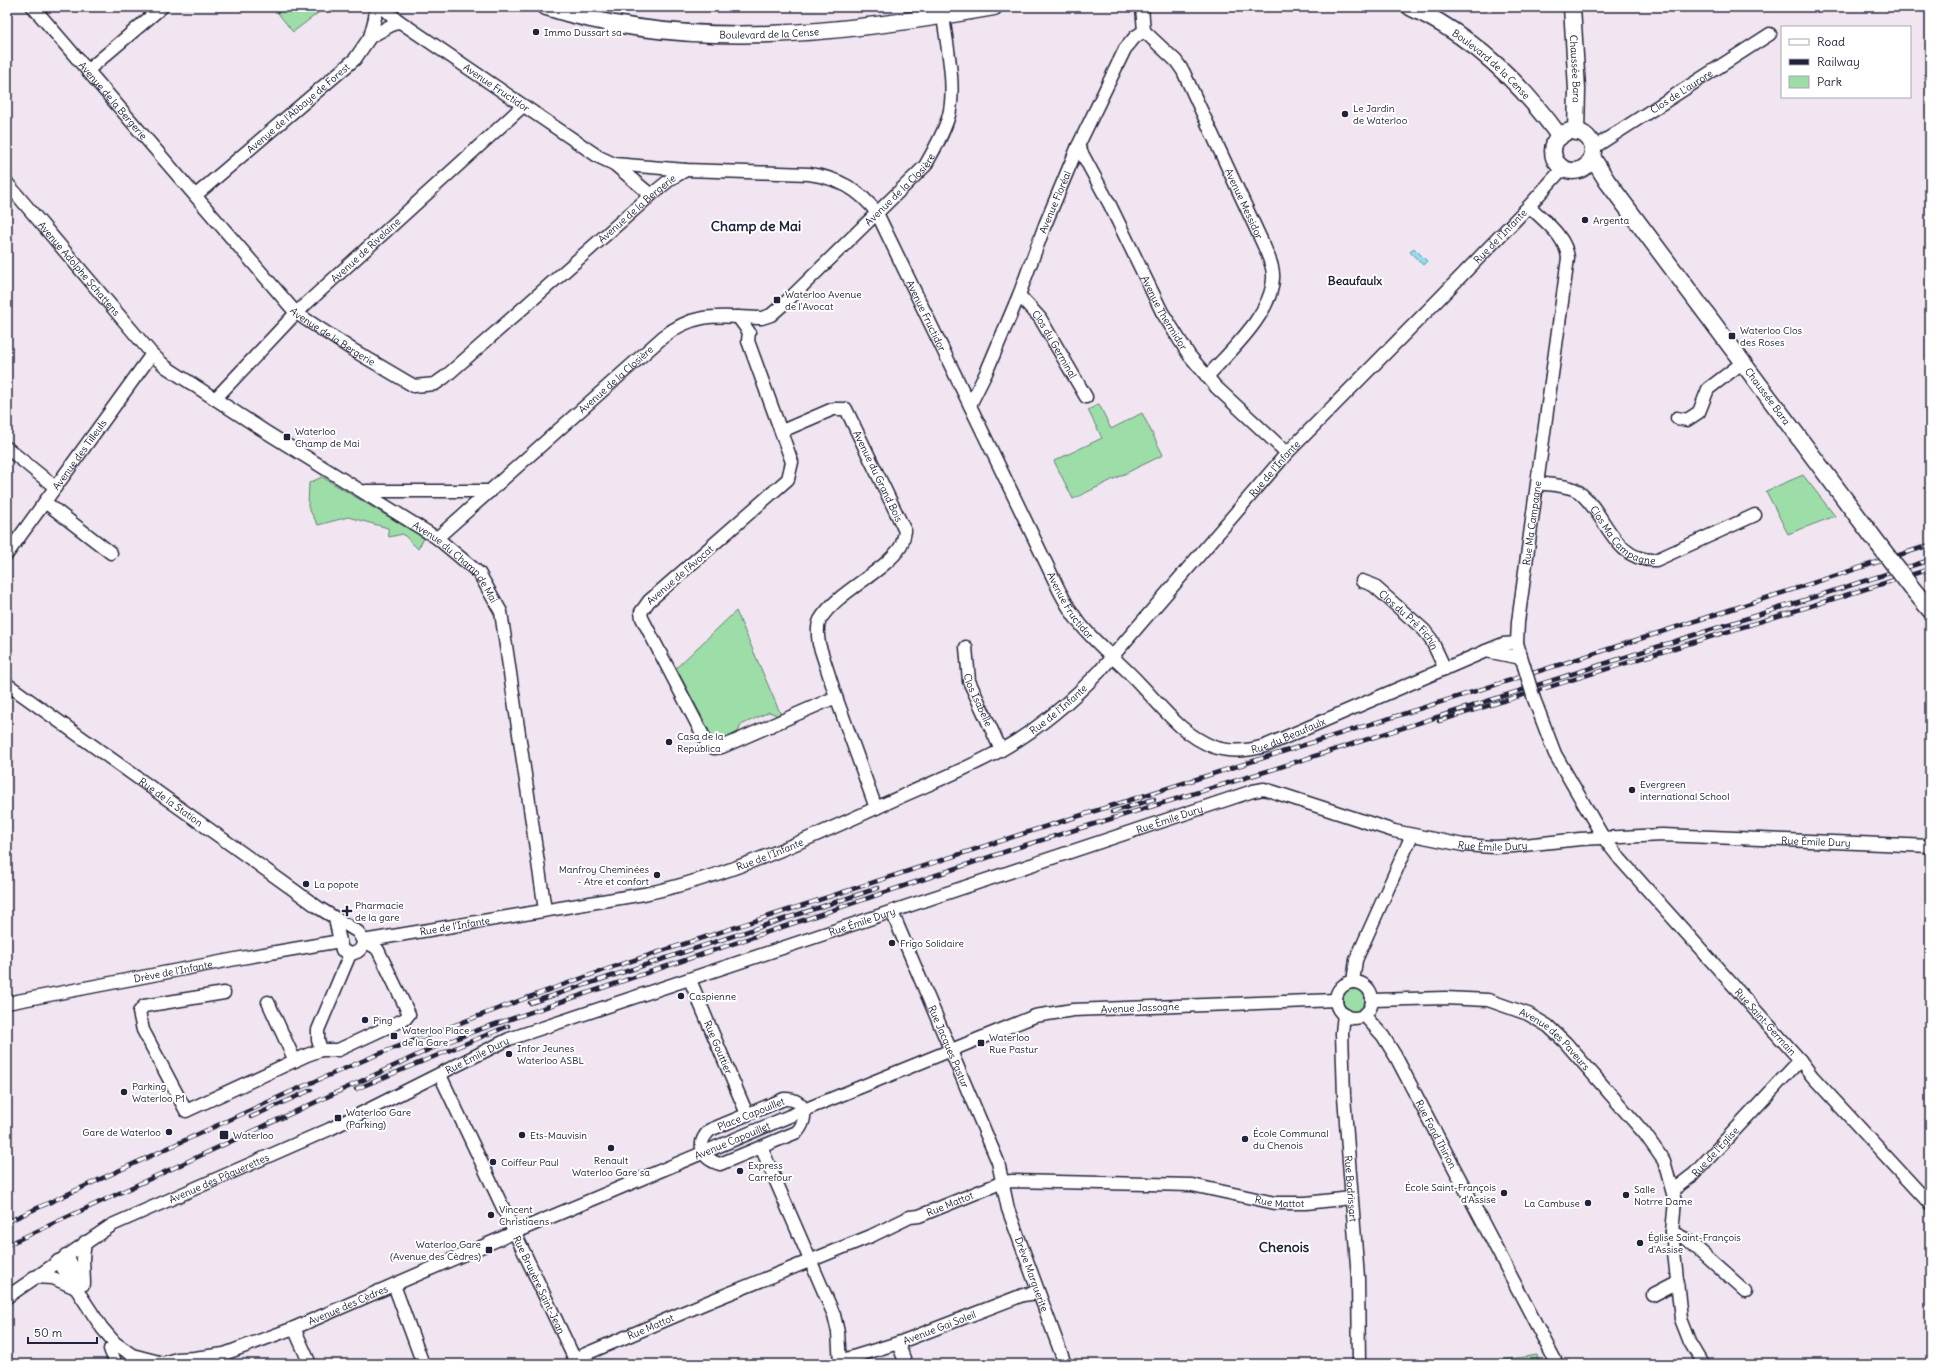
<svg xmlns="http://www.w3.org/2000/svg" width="1937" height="1371" viewBox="0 0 1937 1371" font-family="Delius,sans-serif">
  <rect width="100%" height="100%" fill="#f1e5f1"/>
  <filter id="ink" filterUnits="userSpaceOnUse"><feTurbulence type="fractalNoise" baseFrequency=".025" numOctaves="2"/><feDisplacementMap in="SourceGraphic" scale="8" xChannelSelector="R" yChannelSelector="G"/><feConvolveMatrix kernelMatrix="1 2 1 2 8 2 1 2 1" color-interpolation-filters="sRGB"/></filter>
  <g filter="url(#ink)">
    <!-- green -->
    <g fill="#9ddea8" stroke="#608072">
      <polygon points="273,7 368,7 326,7 293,32"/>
      <polygon points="1099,404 1111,429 1142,413 1163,455 1073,499 1054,461 1102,438 1088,410"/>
      <polygon points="1803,475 1835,516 1788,534 1766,491"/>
      <polygon points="322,477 424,538 418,549 403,534 389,537 388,528 348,517 318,525 308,507 309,483"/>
      <path d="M736,611L781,715L779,716L769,712L741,725L738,732C726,738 719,744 708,734L709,730L676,668Z"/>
      <circle cx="1355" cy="1000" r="13"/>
      <polygon points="1537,1355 1539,1364 1489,1364 1489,1362"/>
    </g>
    <!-- water -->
    <polygon fill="#90deee" stroke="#6493a6" points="1414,248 1427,261 1423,265 1410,252"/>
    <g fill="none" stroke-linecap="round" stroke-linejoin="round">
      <!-- minor casing -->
      <g stroke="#22223b" stroke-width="15">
        <g id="minor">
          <path id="s1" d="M33,7L296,313L353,350L414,386L435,384L445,377L651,195L672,178L686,170"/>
          <path id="s2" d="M381,7L399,21L599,157L614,164L651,195"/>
          <path id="s3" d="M1144,31L1176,61L1183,71L1264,246C1268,256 1274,267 1273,278C1272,314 1230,351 1207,377"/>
          <polyline points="370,37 375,18 376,7"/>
          <polyline points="88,70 162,7"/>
          <path id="s4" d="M1078,146L1110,205L1162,312L1189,355L1216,387L1287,453"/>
          <path id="s5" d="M1593,148L1770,34"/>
          <path id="s6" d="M614,164L686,170L809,174C838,178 859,189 877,213L1059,590C1066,603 1072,615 1082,626C1099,647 1122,664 1140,684C1163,708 1182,735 1214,747C1232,753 1248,751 1265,746L1486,651L1503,644L1517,643"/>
          <path id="s7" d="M7,183L152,354L166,367L266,432L437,538L479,573L501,612L545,910"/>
          <path id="s8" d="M196,195L355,59L370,37L399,21"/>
          <path id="s9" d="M1019,295L1040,318L1086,397"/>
          <polyline points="738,317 749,332 748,341 792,462 788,479 649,601 641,612 642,618 708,745 714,748 722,747 836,697"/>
          <path id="s10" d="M215,399L296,313L523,106"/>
          <path id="s11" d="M970,405L986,373L1019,295L1045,225L1078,146L1125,49L1135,37L1144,31L1142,7"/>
          <polyline points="1677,418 1687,420 1699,412 1708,389 1742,363"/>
          <path id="s12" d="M782,431L833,409H846L905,531C904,536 903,542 901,546C884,573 836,592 820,620C817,626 818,638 819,644L836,697L876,808"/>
          <polyline points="7,448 55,487"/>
          <path id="s13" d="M1538,483C1549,485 1570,485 1579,492C1607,514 1613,562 1656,560L1755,515"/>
          <polyline points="366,491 491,491"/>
          <polyline points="45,502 111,553"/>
          <path id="s14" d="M437,538L663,337C696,310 722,317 762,318L771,315L787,301L925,166C934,150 944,133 949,115C956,86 947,46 943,16"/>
          <path id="s15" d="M7,554L152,354"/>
          <path id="s16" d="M1362,581L1373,585L1424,630L1431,639L1445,669"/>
          <path id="s17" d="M966,647L969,681L1001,750"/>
          <polyline points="1486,651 1521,658"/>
          <path id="s18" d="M1524,666L1517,643L1518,622L1568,258C1566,236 1544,221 1529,206"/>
          <path id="s19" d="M7,684L319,908L358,932L363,941C363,949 358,953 350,954L342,950L335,919"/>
          <path id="s20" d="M1534,699L1555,754L1603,837L1620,859L1800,1060L1812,1076L1930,1204"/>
          <path id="s21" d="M892,912L998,1162L1008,1209L1065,1364"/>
          <path id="s22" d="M363,941L644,894C725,877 802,842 876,808C918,788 962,772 1003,749C1038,729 1071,701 1099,672L1287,453L1438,300L1529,206L1563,168"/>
          <path id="s23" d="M690,980L747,1114"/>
          <polyline points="1353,982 1356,960 1412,835"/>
          <circle cx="1354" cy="1000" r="18"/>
          <polyline points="224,993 144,1006 139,1012 143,1030 186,1111 307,1055 321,1050 338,1050 405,1019 409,1014 378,950 375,947 363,941"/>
          <path id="s24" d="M1372,1000L1445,998L1488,1000L1528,1014L1548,1026L1565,1042L1645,1134L1664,1161L1675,1201L1672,1232L1681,1319L1690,1342L1703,1364"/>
          <polyline points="268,1002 295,1061"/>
          <path id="s25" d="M7,1003L241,958L340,941"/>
          <path id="s26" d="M1344,1014L1342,1033L1344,1096L1358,1278L1359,1364"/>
          <path id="s27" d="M1364,1015L1383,1036L1396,1057L1557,1364"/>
          <polyline points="321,1050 318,1040 318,1030 350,954"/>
          <path id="s28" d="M440,1075L577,1364"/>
          <path d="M784,1099C805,1098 810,1117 797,1132L720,1164C702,1159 695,1144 710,1130Z"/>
          <polyline points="761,1147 834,1315 838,1332 840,1364"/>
          <path id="s29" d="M1673,1190L1694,1174L1800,1060"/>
          <polyline points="1672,1232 1688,1240 1745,1291"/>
          <polyline points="66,1255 83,1283"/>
          <path id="s30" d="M58,1261L102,1328L115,1343L132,1355L163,1363L177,1359L194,1358L224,1354L294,1328L520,1230L804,1110L1035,1016L1073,1010L1336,1000"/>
          <polyline points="34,1277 53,1278 78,1289"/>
          <polyline points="84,1284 83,1258 85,1242"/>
          <polyline points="394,1285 423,1364"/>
          <polyline points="1653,1295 1678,1282"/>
          <path id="s31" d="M7,1297L112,1225L330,1129L509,1039L1253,791L1264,789L1274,792L1394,831L1463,845L1494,847L1514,846L1580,839L1662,835L1930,846"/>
          <polyline points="294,1328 310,1364"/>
          <polyline points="898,1343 906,1364"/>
          <polyline points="110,1349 116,1364"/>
          <path id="s32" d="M574,1359L708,1302L871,1236L910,1217L919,1216L1003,1182L1012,1181L1192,1185L1275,1203H1306L1351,1198"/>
          <path id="s33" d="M840,1361L898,1343L1023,1295L1038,1293"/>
        </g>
      </g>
      <!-- major casing -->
      <g stroke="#22223b" stroke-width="19">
        <g id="major">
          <path id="s34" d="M546,7C690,53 848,33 994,7"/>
          <path id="s35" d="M1410,7C1471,35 1521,83 1560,137"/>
          <path id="s36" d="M1572,7L1577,89L1576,132"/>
          <circle cx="1573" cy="151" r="20"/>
          <path id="s37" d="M1592,157L1607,181L1879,545"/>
          <polyline points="1911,587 1930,610"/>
        </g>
      </g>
      <!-- minor -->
      <use href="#minor" stroke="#fff" stroke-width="12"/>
      <!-- major -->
      <use href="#major" stroke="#fff" stroke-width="16"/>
      <!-- rail casing -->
      <g stroke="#22223b" stroke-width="4.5">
        <g id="rail">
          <polyline points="1439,721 1930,569"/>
          <polyline points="1112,812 1154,799"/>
          <polyline points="530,1003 878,888"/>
          <polyline points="356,1089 508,1026"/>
          <polyline points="251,1117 311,1090"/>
          <polyline points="7,1222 290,1092 381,1053 529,997 616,966 1025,833 1587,656 1930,545"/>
          <polyline points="7,1245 426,1051 475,1031 1019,847 1274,769 1930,560"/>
        </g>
      </g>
      <!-- rail -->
      <use href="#rail" stroke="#fff" stroke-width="3" stroke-dasharray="9" stroke-linecap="butt"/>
      <!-- minor-bridge casing -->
      <g stroke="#22223b" stroke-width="15" stroke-linecap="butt">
        <polyline id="minor-bridge" points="1524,666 1534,699"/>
      </g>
      <!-- major-bridge casing -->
      <g stroke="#22223b" stroke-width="19" stroke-linecap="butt">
        <polyline id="major-bridge" points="1879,545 1911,587"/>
      </g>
      <!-- minor-bridge -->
      <use href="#minor-bridge" stroke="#fff" stroke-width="12"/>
      <!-- major-bridge -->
      <use href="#major-bridge" stroke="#fff" stroke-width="16"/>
    </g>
  </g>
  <!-- markers -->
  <g fill="#22223b" stroke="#fff" stroke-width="1.5">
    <circle cx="536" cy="32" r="4"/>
    <circle cx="1345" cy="114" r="4"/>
    <circle cx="1585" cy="220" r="4"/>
    <rect x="773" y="296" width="8" height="8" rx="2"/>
    <rect x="1728" y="332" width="8" height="8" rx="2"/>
    <rect x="283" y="433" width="8" height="8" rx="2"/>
    <circle cx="669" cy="742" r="4"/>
    <circle cx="1632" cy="790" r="4"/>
    <circle cx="657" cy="875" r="4"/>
    <circle cx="306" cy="884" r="4"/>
    <path d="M345 905h4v4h4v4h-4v4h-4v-4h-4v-4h4z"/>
    <circle cx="892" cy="943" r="4"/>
    <circle cx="681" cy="996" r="4"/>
    <circle cx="365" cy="1020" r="4"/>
    <rect x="390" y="1032" width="8" height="8" rx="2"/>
    <rect x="977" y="1039" width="8" height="8" rx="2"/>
    <circle cx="509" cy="1054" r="4"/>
    <circle cx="124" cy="1092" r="4"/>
    <rect x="334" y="1114" width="8" height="8" rx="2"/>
    <circle cx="169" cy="1132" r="4"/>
    <rect x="219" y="1130" width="10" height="10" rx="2"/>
    <circle cx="522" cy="1135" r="4"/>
    <circle cx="1245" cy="1139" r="4"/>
    <circle cx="611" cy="1148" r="4"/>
    <circle cx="493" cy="1162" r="4"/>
    <circle cx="740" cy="1171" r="4"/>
    <circle cx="1504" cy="1193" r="4"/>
    <circle cx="1626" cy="1195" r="4"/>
    <circle cx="1588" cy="1203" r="4"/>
    <circle cx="491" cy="1215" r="4"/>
    <circle cx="1640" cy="1243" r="4"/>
    <rect x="485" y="1246" width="8" height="8" rx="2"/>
  </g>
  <g text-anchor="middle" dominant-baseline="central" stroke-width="4" stroke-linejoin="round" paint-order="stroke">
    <!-- poi labels -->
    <g font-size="10" fill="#22223b" stroke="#fff" text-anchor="start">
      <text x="544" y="32">Immo Dussart sa</text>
      <text x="1353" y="108">Le Jardin<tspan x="1353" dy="12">de Waterloo</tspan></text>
      <text x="1593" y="220">Argenta</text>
      <text x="785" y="294">Waterloo Avenue<tspan x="785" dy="12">de l'Avocat</tspan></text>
      <text x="1740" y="330">Waterloo Clos<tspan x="1740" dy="12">des Roses</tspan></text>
      <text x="295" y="431">Waterloo<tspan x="295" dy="12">Champ de Mai</tspan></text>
      <text x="677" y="736">Casa de la<tspan x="677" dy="12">República</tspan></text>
      <text x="1640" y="784">Evergreen<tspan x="1640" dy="12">international School</tspan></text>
      <text x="649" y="869" text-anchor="end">Manfroy Cheminées<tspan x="649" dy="12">- Atre et confort</tspan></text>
      <text x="314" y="884">La popote</text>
      <text x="355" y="905">Pharmacie<tspan x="355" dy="12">de la gare</tspan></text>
      <text x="900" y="943">Frigo Solidaire</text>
      <text x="689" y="996">Caspienne</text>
      <text x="373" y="1020">Ping</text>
      <text x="402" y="1030">Waterloo Place<tspan x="402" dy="12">de la Gare</tspan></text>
      <text x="989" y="1037">Waterloo<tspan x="989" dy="12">Rue Pastur</tspan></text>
      <text x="517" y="1048">Infor Jeunes<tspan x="517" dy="12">Waterloo ASBL</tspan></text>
      <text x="132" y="1086">Parking<tspan x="132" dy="12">Waterloo P1</tspan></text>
      <text x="346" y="1112">Waterloo Gare<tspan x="346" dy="12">(Parking)</tspan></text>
      <text x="161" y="1132" text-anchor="end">Gare de Waterloo</text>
      <text x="1253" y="1133">École Communal<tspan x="1253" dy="12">du Chenois</tspan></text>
      <text x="233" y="1135">Waterloo</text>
      <text x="530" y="1135">Ets-Mauvisin</text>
      <text x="611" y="1160" text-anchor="middle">Renault<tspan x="611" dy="12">Waterloo Gare sa</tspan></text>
      <text x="501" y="1162">Coiffeur Paul</text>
      <text x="748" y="1165">Express<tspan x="748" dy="12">Carrefour</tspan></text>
      <text x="1496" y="1187" text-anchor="end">École Saint-François<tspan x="1496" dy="12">d'Assise</tspan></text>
      <text x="1634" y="1189">Salle<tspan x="1634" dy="12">Notrre Dame</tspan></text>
      <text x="1580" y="1203" text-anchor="end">La Cambuse</text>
      <text x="499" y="1209">Vincent<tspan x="499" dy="12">Christiaens</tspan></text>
      <text x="1648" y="1237">Église Saint-François<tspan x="1648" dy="12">d'Assise</tspan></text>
      <text x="481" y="1244" text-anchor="end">Waterloo Gare<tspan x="481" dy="12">(Avenue des Cèdres)</tspan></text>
    </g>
    <!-- street labels -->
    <g font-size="10" fill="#22223b" stroke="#fff">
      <text stroke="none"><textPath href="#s34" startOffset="226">Boulevard de la Cense</textPath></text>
      <text stroke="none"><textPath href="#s35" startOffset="100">Boulevard de la Cense</textPath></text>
      <text stroke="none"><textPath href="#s36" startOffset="62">Chaussée Bara</textPath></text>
      <text stroke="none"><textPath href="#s2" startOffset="141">Avenue Fructidor</textPath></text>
      <text stroke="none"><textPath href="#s5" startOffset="105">Clos de L'aurore</textPath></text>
      <text stroke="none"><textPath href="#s1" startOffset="123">Avenue de la Bergerie</textPath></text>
      <text stroke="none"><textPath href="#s8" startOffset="134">Avenue de l'Abbaye de Forest</textPath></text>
      <text stroke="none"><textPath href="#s14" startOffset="596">Avenue de la Closière</textPath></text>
      <text stroke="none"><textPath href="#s11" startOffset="220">Avenue Floréal</textPath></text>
      <text stroke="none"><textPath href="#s3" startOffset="202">Avenue Messidor</textPath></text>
      <text stroke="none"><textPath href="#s1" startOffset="831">Avenue de la Bergerie</textPath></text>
      <text stroke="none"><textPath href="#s22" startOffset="1389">Rue de l'Infante</textPath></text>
      <text stroke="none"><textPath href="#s10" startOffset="212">Avenue de Rivelaine</textPath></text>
      <text stroke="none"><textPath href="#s7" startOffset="112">Avenue Adolphe Schattens</textPath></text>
      <text stroke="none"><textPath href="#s4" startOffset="188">Avenue Thermidor</textPath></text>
      <text stroke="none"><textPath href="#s6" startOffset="390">Avenue Fructidor</textPath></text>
      <text stroke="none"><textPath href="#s1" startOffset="447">Avenue de la Bergerie</textPath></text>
      <text stroke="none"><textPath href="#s9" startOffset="61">Clos du Germinal</textPath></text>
      <text stroke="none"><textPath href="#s14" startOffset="239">Avenue de la Closière</textPath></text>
      <text stroke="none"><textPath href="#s37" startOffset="297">Chaussée Bara</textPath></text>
      <text stroke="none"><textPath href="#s15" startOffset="123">Avenue des Tilleuls</textPath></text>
      <text stroke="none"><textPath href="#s22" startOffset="1065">Rue de l'Infante</textPath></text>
      <text stroke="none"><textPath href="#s12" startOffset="143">Avenue du Grand Bois</textPath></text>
      <text stroke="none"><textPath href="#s18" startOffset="145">Rue Ma Campagne</textPath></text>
      <text stroke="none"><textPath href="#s13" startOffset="106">Clos Ma Campagne</textPath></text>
      <text stroke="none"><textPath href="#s7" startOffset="594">Avenue du Champ de Mai</textPath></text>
      <text transform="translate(680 575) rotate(-41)">Avenue de l'Avocat</text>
      <text stroke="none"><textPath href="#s6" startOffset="714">Avenue Fructidor</textPath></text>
      <text stroke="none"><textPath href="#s16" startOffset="62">Clos du Pré Fichin</textPath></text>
      <text stroke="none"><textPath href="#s17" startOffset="55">Clos Isabelle</textPath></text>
      <text stroke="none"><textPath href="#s22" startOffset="741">Rue de l'Infante</textPath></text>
      <text stroke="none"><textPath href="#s6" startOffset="995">Rue du Beaufaulx</textPath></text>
      <text stroke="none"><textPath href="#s19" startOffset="202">Rue de la Station</textPath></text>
      <text stroke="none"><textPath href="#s31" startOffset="1262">Rue Émile Dury</textPath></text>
      <text stroke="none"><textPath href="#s31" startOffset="1922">Rue Émile Dury</textPath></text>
      <text stroke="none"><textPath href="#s31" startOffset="1598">Rue Émile Dury</textPath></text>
      <text stroke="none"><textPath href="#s22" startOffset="417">Rue de l'Infante</textPath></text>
      <text stroke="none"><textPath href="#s31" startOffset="938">Rue Émile Dury</textPath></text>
      <text stroke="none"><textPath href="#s22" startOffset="93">Rue de l'Infante</textPath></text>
      <text stroke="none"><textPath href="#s25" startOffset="169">Drève de l'Infante</textPath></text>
      <text stroke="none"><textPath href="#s30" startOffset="1199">Avenue Jassogne</textPath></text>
      <text stroke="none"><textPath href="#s20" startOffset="401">Rue Saint-Germain</textPath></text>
      <text stroke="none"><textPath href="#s24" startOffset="195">Avenue des Paveurs</textPath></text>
      <text stroke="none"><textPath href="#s23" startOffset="73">Rue Gouttier</textPath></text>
      <text stroke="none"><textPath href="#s21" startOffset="146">Rue Jacques Pastur</textPath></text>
      <text stroke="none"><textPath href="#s31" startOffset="530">Rue Émile Dury</textPath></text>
      <text transform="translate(751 1114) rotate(-22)">Place Capouillet</text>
      <text stroke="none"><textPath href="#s27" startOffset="140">Rue Fond Thirion</textPath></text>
      <text stroke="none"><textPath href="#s30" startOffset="766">Avenue Capouillet</textPath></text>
      <text stroke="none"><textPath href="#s29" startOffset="57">Rue de l'Église</textPath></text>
      <text stroke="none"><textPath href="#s31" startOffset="244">Avenue des Pâquerettes</textPath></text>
      <text stroke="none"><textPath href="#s26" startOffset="175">Rue Bodrissart</textPath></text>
      <text stroke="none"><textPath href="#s32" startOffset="743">Rue Mattot</textPath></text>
      <text stroke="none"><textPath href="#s32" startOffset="407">Rue Mattot</textPath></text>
      <text stroke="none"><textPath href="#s21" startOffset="389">Drève Marguerite</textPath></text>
      <text stroke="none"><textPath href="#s28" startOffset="232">Rue Bruyère Saint-Jean</textPath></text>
      <text stroke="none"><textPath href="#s30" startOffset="348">Avenue des Cèdres</textPath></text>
      <text stroke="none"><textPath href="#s32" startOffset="83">Rue Mattot</textPath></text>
      <text stroke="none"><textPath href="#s33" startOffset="105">Avenue Gai Soleil</textPath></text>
    </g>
    <!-- quarter labels -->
    <g font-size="12" font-weight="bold" fill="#22223b" stroke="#fff">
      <text x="1355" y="280">Beaufaulx</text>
    </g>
    <!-- district labels -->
    <g font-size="14" font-weight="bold" fill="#22223b" stroke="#fff">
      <text x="756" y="226">Champ de Mai</text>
      <text x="1284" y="1247">Chenois</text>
    </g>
  </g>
  <!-- margin -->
  <rect width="1937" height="1371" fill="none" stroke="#fff" stroke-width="24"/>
  <rect x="12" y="12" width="1913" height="1347" fill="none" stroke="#22223b" stroke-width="1.5" filter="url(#ink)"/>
  <!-- legend -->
  <rect x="1781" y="26" width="130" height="72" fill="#ffffff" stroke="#a7a7b1"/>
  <rect x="1789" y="39" width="20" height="6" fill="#ffffff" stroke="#a7a7b1"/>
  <text x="1817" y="46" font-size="12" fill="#22223b">Road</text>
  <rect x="1789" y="59" width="20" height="6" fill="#22223b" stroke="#a7a7b1"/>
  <text x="1817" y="66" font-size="12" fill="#22223b">Railway</text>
  <rect x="1789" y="76" width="20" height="12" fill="#9ddea8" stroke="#a7a7b1"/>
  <text x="1817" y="86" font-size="12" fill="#22223b">Park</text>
  <!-- scale -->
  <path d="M28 1337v6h69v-6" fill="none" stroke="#22223b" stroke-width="2"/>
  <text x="34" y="1337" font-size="12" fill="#22223b" stroke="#ffffff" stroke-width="3" paint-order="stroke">50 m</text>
</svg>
